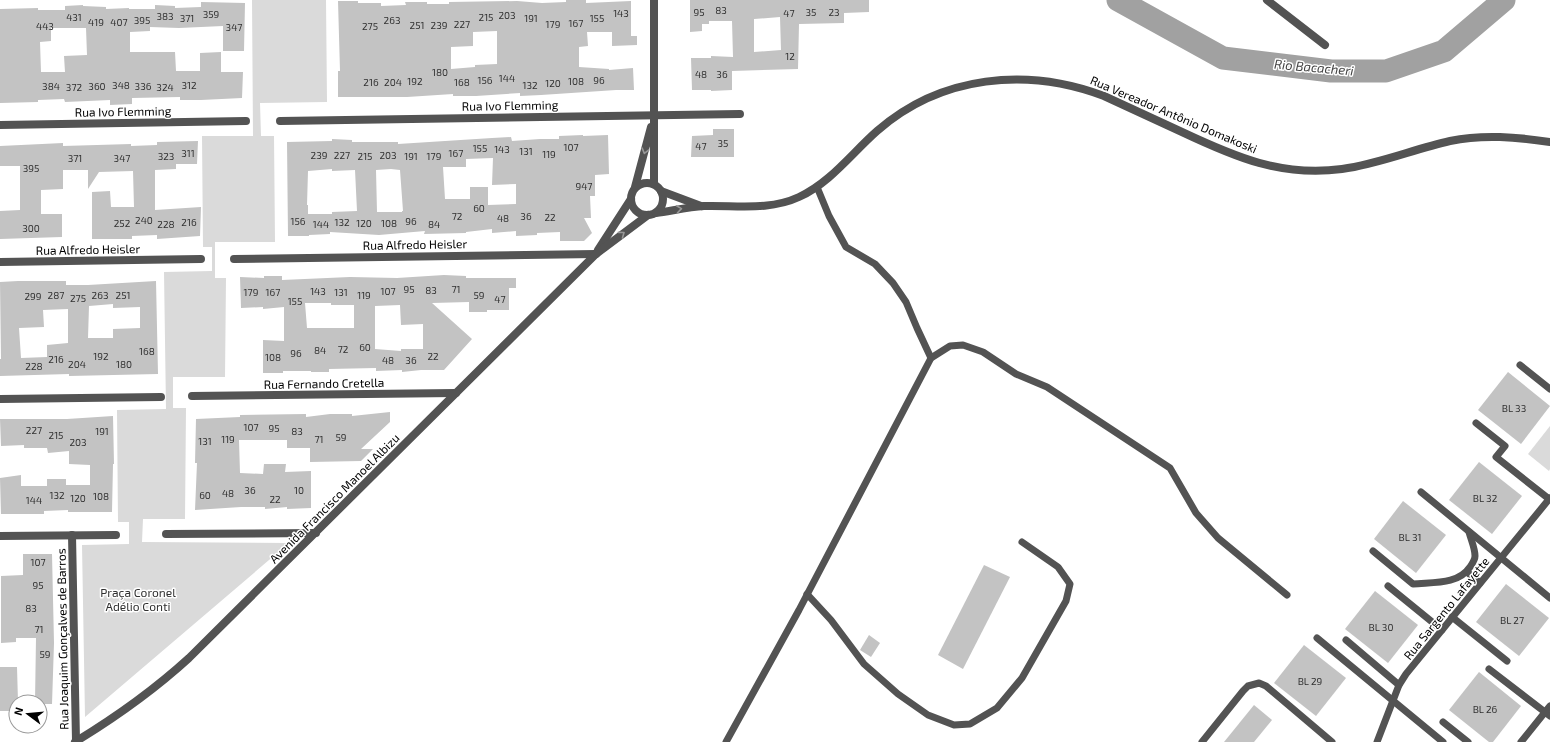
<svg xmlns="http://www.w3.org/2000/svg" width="1550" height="742" viewBox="0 0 1550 742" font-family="'Exo 2',sans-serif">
  <rect width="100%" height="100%" fill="#fff"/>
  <!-- green -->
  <g fill="#dadada">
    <polygon points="252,0 326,0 327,102 260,103 261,136 274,136 275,242 215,242 215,278 226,278 225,377 173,377 173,408 186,408 185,519 143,519 142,542 289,543 85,717 82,545 129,544 129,522 118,522 117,410 166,409 164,272 212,271 212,247 203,247 202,136 253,136"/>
    <polygon points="1550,426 1550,469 1549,471 1528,454"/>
  </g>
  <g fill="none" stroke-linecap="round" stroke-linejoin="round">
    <!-- river -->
    <polyline stroke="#a1a1a1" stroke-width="23" points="1118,0 1223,58 1331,71 1386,71 1444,51 1504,0"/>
  </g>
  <!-- building -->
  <g fill="#c3c3c3" fill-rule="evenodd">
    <path d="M566,0H586V3L631,1V36H637V45L612,46V32H587L588,46L579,47V67L609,69V70L633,68L634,90H616L541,95L520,96V93L476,96H453V94L407,97H338V71H340L338,1H358V3H381V6L406,5L405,2H427V4H449V2L517,1L542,3L566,2ZM497,31V64L475,65V67L451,69V47L473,46V32Z"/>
    <path d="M690,0H869V12L844,13V23L799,24L798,69L732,71V90L711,91V90H692L691,58H711V56L733,57L732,21H709V24H702V31L690,32ZM780,17L781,50L754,52V19Z"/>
    <path d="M201,2L245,3L244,51H223V26L179,28L150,27V31L130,32V52H175L176,71H200V53L221,52V72H243L242,98L201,100H180V97L132,98V104L110,105V100L65,102L64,99L38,100V102L0,103V9L38,8V10H65V6L83,5V6L106,7V9L129,8V9H155V5L175,6V8L201,7ZM51,28H86L87,55L64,56L65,72H41L40,42L51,41Z"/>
    <polygon points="713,129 734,129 734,157 691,157 692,136 713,135"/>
    <path d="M583,135V136L608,135L609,174L595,175V196H590L591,218H584L592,233L584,241H560V232L537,233V235L516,236V231L492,233V229L466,232V233L424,234L425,231L379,235L330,232V234L309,235V236H288L287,142L332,141V139L352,140V142H398V144L492,138L511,137L512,141L540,139H559V136ZM493,158L492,185L516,184V204L488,205V187H470V199H445L443,167H466V159ZM332,169V171L355,170L357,211L332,212V214H308V205H307L308,171ZM391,169L400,170L403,211H402V212H377L376,170Z"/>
    <polygon points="198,141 197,164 176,164 176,169 155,170 155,210 201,207 200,236 157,239 157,235 132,236 132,239 92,239 92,192 110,191 111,207 134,207 133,171 99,172 88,189 88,170 63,170 63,189 41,190 41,214 62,214 62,237 0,239 0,211 20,210 20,166 0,166 0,146 63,143 63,146 131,144 131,146 157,145 157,142"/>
    <path d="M444,275L466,276V278H516V288H509V310H487V312H469V302L432,303L472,339L444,370H421L402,372V370L376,371V368L329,369V372H311V371H283V373H263V340L284,341V307L263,309V307L241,308L240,277L264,278V276H282V280L350,277L397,278ZM305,303H331V305H354V328H307ZM400,305L401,325L423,324V349H401V351L375,349V306Z"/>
    <path d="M18,281H66V285H88L156,281L158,374L69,376V374L0,376V359H1L0,282ZM113,304V308L140,307V328L113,329V338H88L89,306ZM68,309V343L47,345V357L21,358L19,328L44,327L43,310Z"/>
    <polygon points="1508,372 1550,406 1521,444 1478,410"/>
    <polygon points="390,412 390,422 361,449 373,449 361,461 310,462 310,448 287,448 287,440 239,440 240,473 263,474 264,464 286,464 285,472 311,471 311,508 287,509 287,507 265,509 265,507 241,507 195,510 197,463 195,463 196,419 240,417 240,415 306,414 306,417 330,414 352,414 352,416"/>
    <polygon points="113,416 114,464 113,464 112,512 68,512 68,510 44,511 44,514 1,514 0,478 21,475 21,486 47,486 47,479 66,479 66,485 90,485 90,465 69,464 69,451 48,453 47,448 24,448 24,445 1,446 0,419 67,419"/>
    <polygon points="1479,462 1522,496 1492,534 1449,500"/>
    <polygon points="1403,501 1446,535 1416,573 1374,539"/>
    <polygon points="23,554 52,554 54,643 52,704 40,704 40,702 35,702 36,638 16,638 16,642 1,643 1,576 23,575"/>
    <polygon points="984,565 1010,577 963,669 938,655"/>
    <polygon points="1506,584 1549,618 1519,656 1476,622"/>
    <polygon points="1375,591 1418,625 1388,663 1345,629"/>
    <polygon points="869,635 880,643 871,657 860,650"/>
    <polygon points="1304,645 1346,678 1316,716 1274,683"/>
    <polygon points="0,667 17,667 18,702 16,702 16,711 0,711"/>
    <polygon points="1479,672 1521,706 1493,742 1489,742 1449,710"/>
    <polygon points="1254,705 1272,720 1254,742 1224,742"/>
  </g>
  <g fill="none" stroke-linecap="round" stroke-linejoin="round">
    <!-- service -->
    <g stroke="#535353" stroke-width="7">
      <polyline points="817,187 829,216 846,247 875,264 893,283 906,302 917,328 931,358"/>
      <polyline points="1520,365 1550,389"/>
      <polyline points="1476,423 1505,446 1496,457 1549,499"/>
      <polyline points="1421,492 1550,598"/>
      <path d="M1373,551L1413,584C1433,582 1458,585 1470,567C1472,564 1475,560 1475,556C1475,548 1471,540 1469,532"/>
      <polyline points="1467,572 1480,583"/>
      <polyline points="1388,586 1442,630"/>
      <polyline points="807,594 831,620 864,664 898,694 928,715 954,725 970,724 997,708 1022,678 1066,601 1070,584 1058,567 1022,542"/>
      <polyline points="1452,617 1507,661"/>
      <polyline points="1317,638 1443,742"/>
      <polyline points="1346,640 1399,685"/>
      <polyline points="1489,669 1550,716"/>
      <polyline points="1443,722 1468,742"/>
      <polyline points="726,742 799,610 931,358 950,346 963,345 983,352 1016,374 1047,387 1170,468 1196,513 1218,538 1287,595"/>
      <polyline points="1202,742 1243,691 1248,686 1259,683 1266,686 1332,742"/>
      <polyline points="1377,742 1399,685 1406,674 1550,498"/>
      <polyline points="1521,742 1550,706"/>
    </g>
    <!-- minor -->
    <g stroke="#535353" stroke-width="8">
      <polyline points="1267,0 1325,45"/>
      <polyline points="280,121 740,114"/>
      <polyline points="0,125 246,121"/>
      <polyline points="234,259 596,254"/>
      <polyline points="0,262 201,259"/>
      <polyline points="192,396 456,393"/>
      <polyline points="0,399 161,397"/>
      <polyline points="166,534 316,533"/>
      <polyline points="72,535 76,741"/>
      <polyline points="0,536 116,535"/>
    </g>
    <!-- tertiary -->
    <g stroke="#535353" stroke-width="8">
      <circle cx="647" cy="199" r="16"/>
      <polyline points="654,184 654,0"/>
      <polyline points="635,187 651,127"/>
      <polyline points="661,191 701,206"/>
      <path d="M656,213C671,211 688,207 704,206C736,205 769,211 799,197C830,183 852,153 877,131C941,75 1027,67 1104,96C1130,108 1156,120 1182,132C1235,157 1281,177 1342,169C1379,164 1414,149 1450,141C1483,134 1517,137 1550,142"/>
      <polyline points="598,250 631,199"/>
      <path d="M75,742C116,717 154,690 189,658L596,254L648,215"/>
    </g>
  </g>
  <!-- one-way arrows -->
  <defs><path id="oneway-chevron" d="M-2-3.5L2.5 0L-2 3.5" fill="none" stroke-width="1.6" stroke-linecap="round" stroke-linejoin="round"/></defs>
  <g stroke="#989898">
    <use href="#oneway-chevron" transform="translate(645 151) rotate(105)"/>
    <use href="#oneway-chevron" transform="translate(679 209) rotate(-8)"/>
    <use href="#oneway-chevron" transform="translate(622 234) rotate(-36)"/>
  </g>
  <g text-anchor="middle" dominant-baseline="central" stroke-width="3" stroke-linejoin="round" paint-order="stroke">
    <!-- number labels -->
    <g font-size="10" fill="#313131">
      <text x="721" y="10">83</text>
      <text x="699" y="12">95</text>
      <text x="811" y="12">35</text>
      <text x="834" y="12">23</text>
      <text x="621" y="13">143</text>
      <text x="789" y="13">47</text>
      <text x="211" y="14">359</text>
      <text x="507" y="15">203</text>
      <text x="165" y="16">383</text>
      <text x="74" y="17">431</text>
      <text x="486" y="17">215</text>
      <text x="187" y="18">371</text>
      <text x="531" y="18">191</text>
      <text x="597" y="18">155</text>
      <text x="142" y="20">395</text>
      <text x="392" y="20">263</text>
      <text x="96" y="22">419</text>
      <text x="119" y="22">407</text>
      <text x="576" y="23">167</text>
      <text x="462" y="24">227</text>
      <text x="553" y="24">179</text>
      <text x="417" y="25">251</text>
      <text x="439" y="25">239</text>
      <text x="45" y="26">443</text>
      <text x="370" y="26">275</text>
      <text x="234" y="27">347</text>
      <text x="790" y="56">12</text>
      <text x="440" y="72">180</text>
      <text x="701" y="74">48</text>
      <text x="722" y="74">36</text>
      <text x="507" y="78">144</text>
      <text x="485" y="80">156</text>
      <text x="599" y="80">96</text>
      <text x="415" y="81">192</text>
      <text x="576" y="81">108</text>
      <text x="371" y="82">216</text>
      <text x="393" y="82">204</text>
      <text x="462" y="82">168</text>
      <text x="553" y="83">120</text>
      <text x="121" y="85">348</text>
      <text x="189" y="85">312</text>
      <text x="530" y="85">132</text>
      <text x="51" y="86">384</text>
      <text x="97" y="86">360</text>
      <text x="143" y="86">336</text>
      <text x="74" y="87">372</text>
      <text x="165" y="87">324</text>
      <text x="723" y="143">35</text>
      <text x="701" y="146">47</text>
      <text x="571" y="147">107</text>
      <text x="480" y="148">155</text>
      <text x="502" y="149">143</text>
      <text x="526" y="151">131</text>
      <text x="188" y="153">311</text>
      <text x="456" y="153">167</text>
      <text x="549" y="154">119</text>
      <text x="319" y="155">239</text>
      <text x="342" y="155">227</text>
      <text x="388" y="155">203</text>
      <text x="166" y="156">323</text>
      <text x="365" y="156">215</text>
      <text x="411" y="156">191</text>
      <text x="434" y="156">179</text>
      <text x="75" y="158">371</text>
      <text x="122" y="158">347</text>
      <text x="31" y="168">395</text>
      <text x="584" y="186">947</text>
      <text x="479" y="208">60</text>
      <text x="457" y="216">72</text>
      <text x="526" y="216">36</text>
      <text x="550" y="217">22</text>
      <text x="503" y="218">48</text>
      <text x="144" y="220">240</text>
      <text x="298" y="221">156</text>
      <text x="411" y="221">96</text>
      <text x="189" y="222">216</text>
      <text x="342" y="222">132</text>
      <text x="122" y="223">252</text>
      <text x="364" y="223">120</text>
      <text x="389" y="223">108</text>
      <text x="166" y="224">228</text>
      <text x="321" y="224">144</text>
      <text x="434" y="224">84</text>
      <text x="31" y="228">300</text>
      <text x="409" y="289">95</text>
      <text x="456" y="289">71</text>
      <text x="431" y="290">83</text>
      <text x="318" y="291">143</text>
      <text x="388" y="291">107</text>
      <text x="251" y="292">179</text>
      <text x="273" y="292">167</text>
      <text x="341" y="292">131</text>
      <text x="56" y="295">287</text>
      <text x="100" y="295">263</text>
      <text x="123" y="295">251</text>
      <text x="364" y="295">119</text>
      <text x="479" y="295">59</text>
      <text x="33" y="296">299</text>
      <text x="78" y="298">275</text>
      <text x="500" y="299">47</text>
      <text x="295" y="301">155</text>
      <text x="365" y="347">60</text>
      <text x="343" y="349">72</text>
      <text x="320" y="350">84</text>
      <text x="147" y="351">168</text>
      <text x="296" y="353">96</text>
      <text x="101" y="356">192</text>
      <text x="433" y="356">22</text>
      <text x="273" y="357">108</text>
      <text x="56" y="359">216</text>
      <text x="388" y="360">48</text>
      <text x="411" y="360">36</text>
      <text x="77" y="364">204</text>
      <text x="124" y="364">180</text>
      <text x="34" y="366">228</text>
      <text x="1514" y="408">BL 33</text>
      <text x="251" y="427">107</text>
      <text x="274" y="428">95</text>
      <text x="34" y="430">227</text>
      <text x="102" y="431">191</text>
      <text x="297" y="431">83</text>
      <text x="56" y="435">215</text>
      <text x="341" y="437">59</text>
      <text x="228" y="439">119</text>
      <text x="319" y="439">71</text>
      <text x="205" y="441">131</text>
      <text x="78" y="442">203</text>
      <text x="250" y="490">36</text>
      <text x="299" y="490">10</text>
      <text x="228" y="493">48</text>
      <text x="57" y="495">132</text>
      <text x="205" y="495">60</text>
      <text x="101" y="496">108</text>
      <text x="78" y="498">120</text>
      <text x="1485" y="498">BL 32</text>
      <text x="275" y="499">22</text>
      <text x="34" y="500">144</text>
      <text x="1410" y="537">BL 31</text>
      <text x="38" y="562">107</text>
      <text x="38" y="585">95</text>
      <text x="31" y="608">83</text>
      <text x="1512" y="620">BL 27</text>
      <text x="1381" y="627">BL 30</text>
      <text x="39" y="629">71</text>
      <text x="45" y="654">59</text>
      <text x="1310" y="681">BL 29</text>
      <text x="1485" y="709">BL 26</text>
    </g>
    <!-- street labels -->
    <g font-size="12" fill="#000" stroke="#fff">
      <text transform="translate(510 105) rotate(-1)">Rua Ivo Flemming</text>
      <text transform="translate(123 111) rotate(-1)">Rua Ivo Flemming</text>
      <text transform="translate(1174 114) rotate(23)">Rua Vereador Antônio Domakoski</text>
      <text transform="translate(415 244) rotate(-1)">Rua Alfredo Heisler</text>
      <text transform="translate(88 249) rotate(-1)">Rua Alfredo Heisler</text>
      <text transform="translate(324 383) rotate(-1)">Rua Fernando Cretella</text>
      <text transform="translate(334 498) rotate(-45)">Avenida Francisco Manoel Albizu</text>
      <text transform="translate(1446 608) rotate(-51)">Rua Sargento Lafayette</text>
      <text transform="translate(62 639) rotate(-91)">Rua Joaquim Gonçalves de Barros</text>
    </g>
    <!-- park labels -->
    <g font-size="12" fill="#313131" stroke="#fff">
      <text x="138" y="592">Praça Coronel<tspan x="138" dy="14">Adélio Conti</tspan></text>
    </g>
    <!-- water labels -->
    <g font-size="13" font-style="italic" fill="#424242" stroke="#fff">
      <text transform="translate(1314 67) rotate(5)">Rio Bacacheri</text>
    </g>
  </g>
  <!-- north arrow -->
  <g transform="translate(28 714) rotate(286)"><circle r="19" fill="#ffffff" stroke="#999999"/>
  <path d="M0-3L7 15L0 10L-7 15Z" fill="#000000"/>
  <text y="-6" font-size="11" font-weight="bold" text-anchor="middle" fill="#000000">N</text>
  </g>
</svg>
